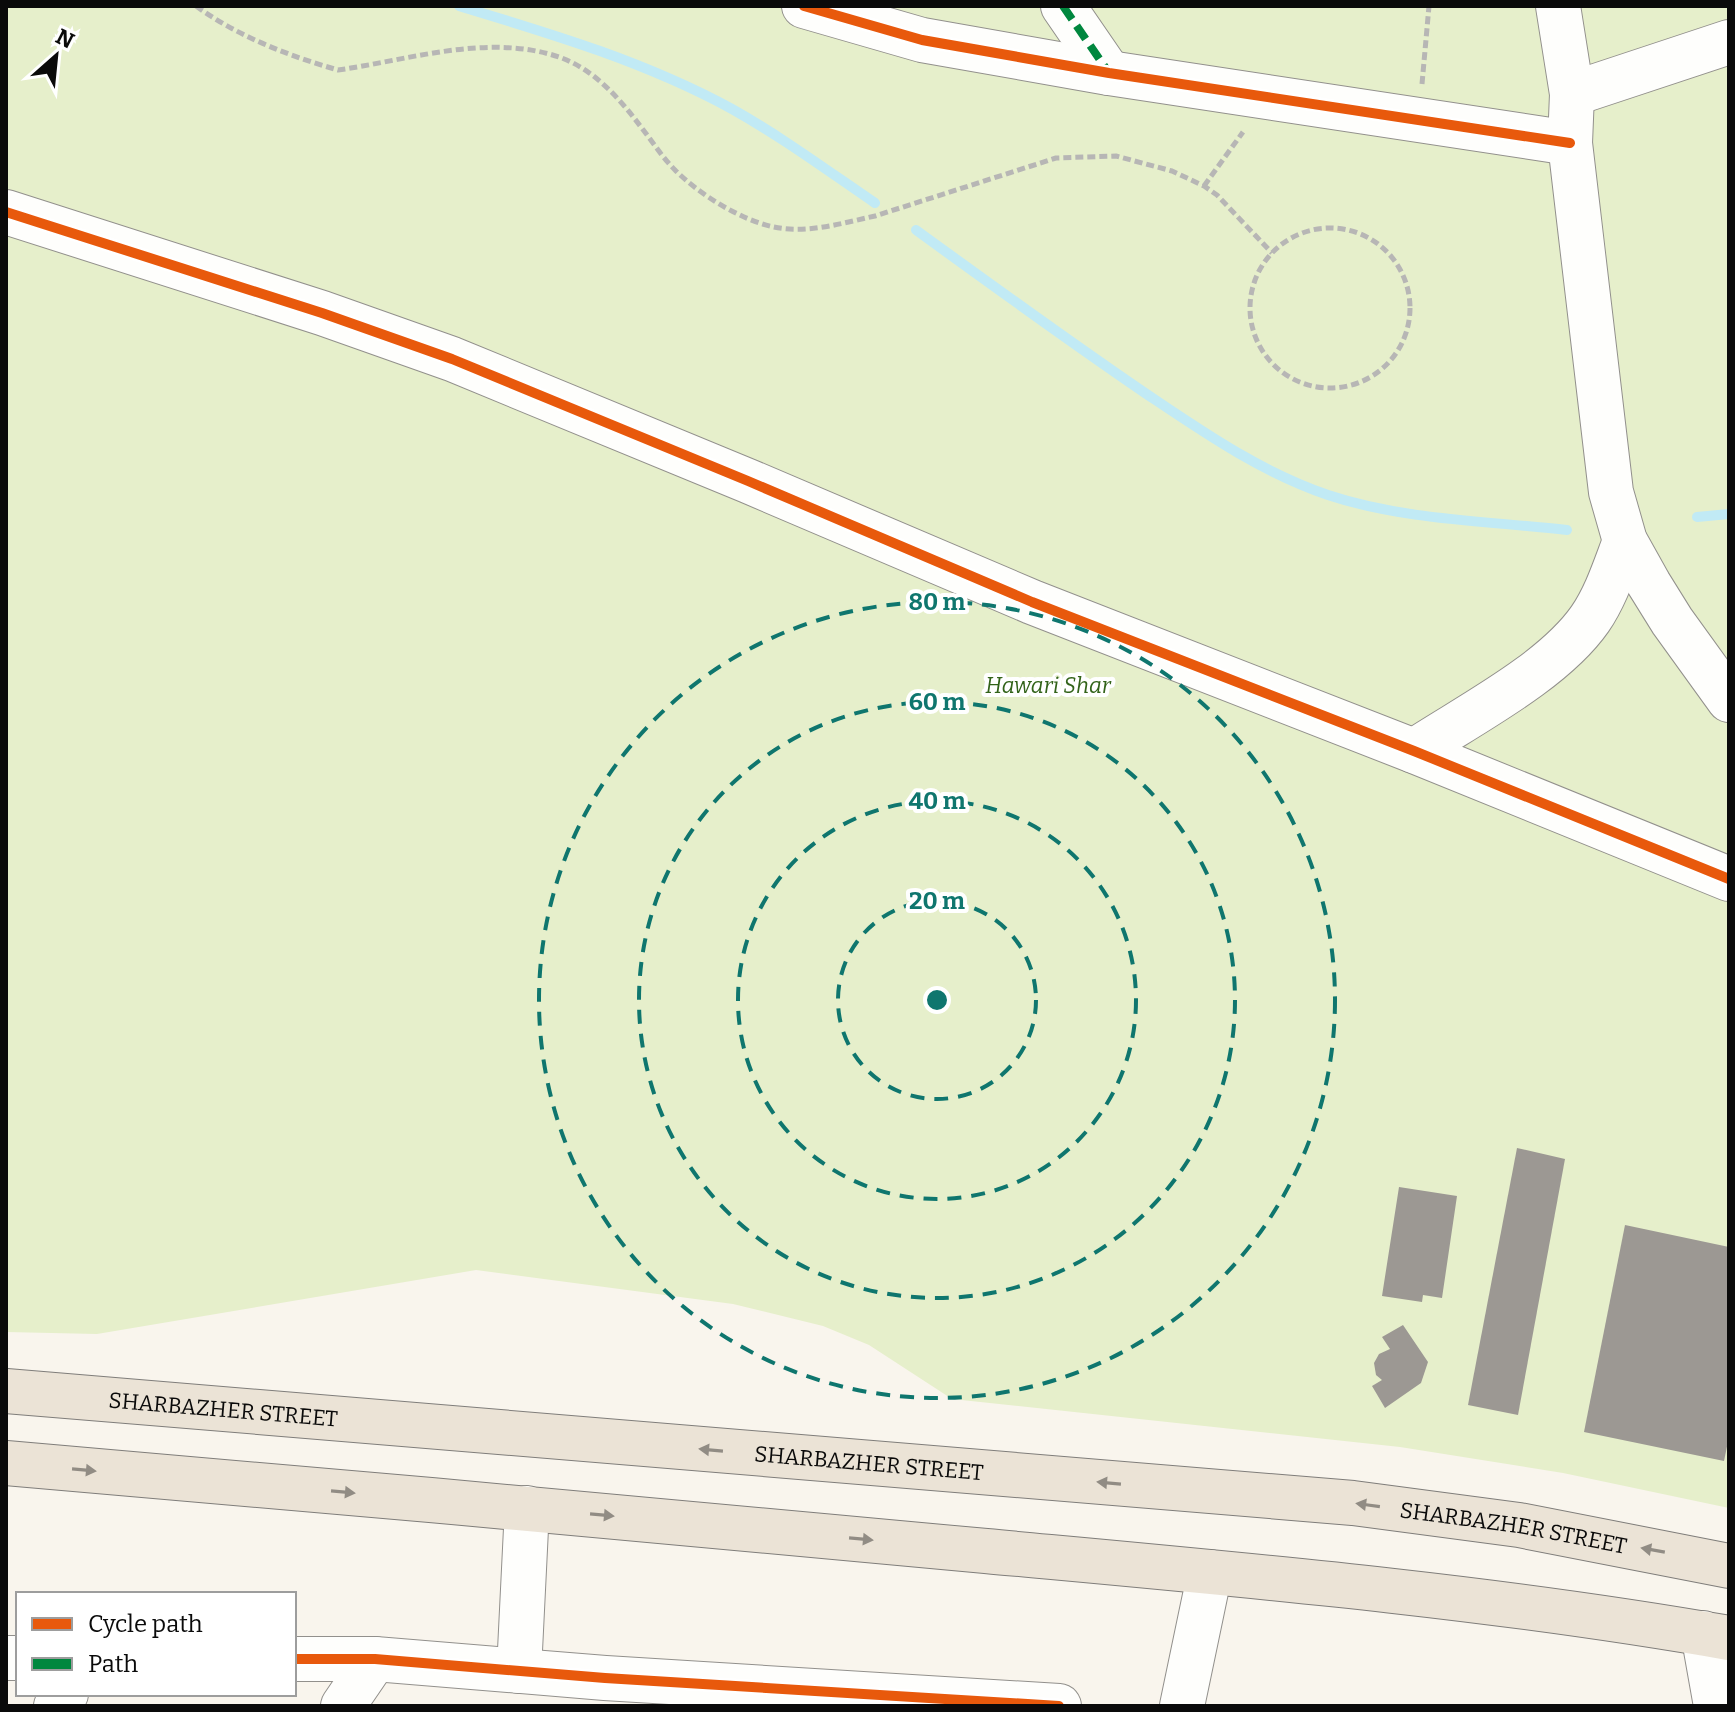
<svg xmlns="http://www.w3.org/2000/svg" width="1735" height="1712" viewBox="0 0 1735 1712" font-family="Bitter,serif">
  <rect width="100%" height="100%" fill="#f9f5ed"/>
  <!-- green -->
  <polygon fill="#e6efcb" points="6,6 1729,6 1729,1508 1563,1473 1400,1447 952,1399 869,1345 823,1326 733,1304 476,1270 97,1334 6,1332"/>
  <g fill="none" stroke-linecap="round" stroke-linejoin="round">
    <!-- stream -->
    <g stroke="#c1eaf5" stroke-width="10">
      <path d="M459,6C552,34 646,62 732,109C782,137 828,171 875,203"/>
      <path d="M916,230C993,286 1070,342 1148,395C1206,434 1261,472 1328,495C1403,520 1488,521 1567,530"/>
      <polyline points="1697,517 1729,514"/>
    </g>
  </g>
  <!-- building -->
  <g fill="#9c9893">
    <polygon points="1517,1148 1565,1159 1518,1415 1468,1405"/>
    <polygon points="1399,1187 1457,1196 1442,1298 1423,1295 1422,1302 1382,1296"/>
    <polygon points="1625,1225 1729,1247 1729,1437 1724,1461 1584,1432"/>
    <polygon points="1403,1325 1428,1362 1421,1383 1385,1408 1372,1386 1382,1380 1376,1375 1374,1363 1379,1354 1390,1349 1382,1337"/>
  </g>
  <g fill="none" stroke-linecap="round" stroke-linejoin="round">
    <!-- minor casing -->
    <g stroke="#92908c" stroke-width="46">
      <g id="minor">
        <polyline points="804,6 922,40 1109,73 1570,143"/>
        <polyline points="1063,6 1109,73"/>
        <polyline points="1558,6 1572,94 1570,143 1611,492 1625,541 1649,584 1672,621 1729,700"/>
        <polyline points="1572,94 1729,42"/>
        <polyline points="6,212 322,313 452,359 748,481 1032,602 1414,751 1729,879"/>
        <path d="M1414,751C1469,715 1553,672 1590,619C1606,596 1615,567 1625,541"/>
        <polyline points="1703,1633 1716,1706"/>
        <polyline points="6,1658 18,1658"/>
        <polyline points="294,1659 375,1659 605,1678 1059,1706"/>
        <polyline points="519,1671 527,1508"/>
        <polyline points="56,1706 66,1694"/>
        <polyline points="343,1706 375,1659"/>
        <polyline points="1182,1706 1210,1572"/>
      </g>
    </g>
    <!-- major casing -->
    <g stroke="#7f7d7a" stroke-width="46">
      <g id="major">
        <path id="s1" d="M6,1391L1353,1503L1519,1525L1729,1566"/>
        <path d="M6,1463C333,1491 659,1520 986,1551C1234,1574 1483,1595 1729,1638"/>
      </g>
    </g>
    <!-- path -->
    <g stroke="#b7b6b5" stroke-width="5" stroke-dasharray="8 4" stroke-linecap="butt">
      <path d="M196,6C237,36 289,56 338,70C409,60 488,33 559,57C594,69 620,99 641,127C652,141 662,157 675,170C699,194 740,220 774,227C807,234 843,223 875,216L1056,158L1116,156L1172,171L1204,186L1217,195L1272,253"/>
      <polyline points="1422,84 1429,6"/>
      <polyline points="1204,186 1243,132"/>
      <circle cx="1330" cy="308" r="80"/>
    </g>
    <!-- minor -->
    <use href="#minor" stroke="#fefefc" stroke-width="44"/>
    <!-- major -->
    <use href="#major" stroke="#ebe3d6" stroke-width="44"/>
    <!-- quiet -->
    <polyline stroke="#00873e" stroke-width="8" stroke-dasharray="16 8" stroke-linecap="butt" points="1063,6 1109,73"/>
    <!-- cycleway casing -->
    <g stroke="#fff" stroke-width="15">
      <g id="cycleway">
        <polyline points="804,6 922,40 1109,73 1570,143"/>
        <polyline points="6,212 322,313 452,359 748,481 1032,602 1414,751 1729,879"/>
        <polyline points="294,1659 375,1659 605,1678 1059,1706"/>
      </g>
    </g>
    <!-- cycleway -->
    <use href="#cycleway" stroke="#e8590c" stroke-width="10"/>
  </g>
  <!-- one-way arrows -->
  <defs><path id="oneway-solid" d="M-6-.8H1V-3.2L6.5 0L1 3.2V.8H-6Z" transform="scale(2)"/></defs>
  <g fill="#918c84">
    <use href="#oneway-solid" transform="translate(711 1450) rotate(-175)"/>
    <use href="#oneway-solid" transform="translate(84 1470) rotate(5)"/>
    <use href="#oneway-solid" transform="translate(1109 1483) rotate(-175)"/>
    <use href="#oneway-solid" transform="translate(343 1492) rotate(5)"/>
    <use href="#oneway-solid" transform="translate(1368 1505) rotate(-172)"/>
    <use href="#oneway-solid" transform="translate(602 1515) rotate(5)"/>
    <use href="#oneway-solid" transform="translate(861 1539) rotate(5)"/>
    <use href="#oneway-solid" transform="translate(1653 1550) rotate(-170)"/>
  </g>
  <!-- distance rings -->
  <g fill="none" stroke="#0f766e" stroke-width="4" stroke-dasharray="14 10">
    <circle cx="937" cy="1000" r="99"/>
    <circle cx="937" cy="1000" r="199"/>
    <circle cx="937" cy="1000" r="298"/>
    <circle cx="937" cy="1000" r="398"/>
  </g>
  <g text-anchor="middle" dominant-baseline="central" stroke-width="8" stroke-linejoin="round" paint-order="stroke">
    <!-- park labels -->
    <g font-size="22" font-style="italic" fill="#326319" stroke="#fff">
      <text x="1048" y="685">Hawari Shar</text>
    </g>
    <!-- street labels -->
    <g font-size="22" fill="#0a0a0a" stroke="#fff">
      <text stroke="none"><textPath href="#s1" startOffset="218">SHARBAZHER STREET</textPath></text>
      <text stroke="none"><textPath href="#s1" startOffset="866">SHARBAZHER STREET</textPath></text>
      <text stroke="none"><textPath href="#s1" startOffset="1514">SHARBAZHER STREET</textPath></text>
    </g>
  </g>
  <circle cx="937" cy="1000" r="12" fill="#0f766e" stroke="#fff" stroke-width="4"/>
  <g font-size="24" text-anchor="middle" font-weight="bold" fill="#0f766e" stroke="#fff" stroke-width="8" stroke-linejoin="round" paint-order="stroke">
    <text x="937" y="610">80 m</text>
    <text x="937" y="710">60 m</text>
    <text x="937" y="809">40 m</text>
    <text x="937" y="909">20 m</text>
  </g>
  <!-- border -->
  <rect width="1735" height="1712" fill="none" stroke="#0a0a0a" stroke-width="16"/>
  <!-- legend -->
  <rect x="16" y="1592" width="280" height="104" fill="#ffffff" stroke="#9d9d9d" stroke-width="2"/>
  <rect x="32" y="1618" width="40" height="12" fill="#e8590c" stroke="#9d9d9d" stroke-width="2"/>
  <text x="88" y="1632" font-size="24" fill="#0a0a0a">Cycle path</text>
  <rect x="32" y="1658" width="40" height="12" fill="#00873e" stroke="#9d9d9d" stroke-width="2"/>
  <text x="88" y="1672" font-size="24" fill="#0a0a0a">Path</text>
  <!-- north arrow -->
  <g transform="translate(56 56) rotate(27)" stroke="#ffffff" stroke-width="6" paint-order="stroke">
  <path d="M0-6L14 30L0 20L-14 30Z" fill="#0a0a0a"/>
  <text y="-12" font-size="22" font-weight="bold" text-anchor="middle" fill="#0a0a0a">N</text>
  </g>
</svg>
